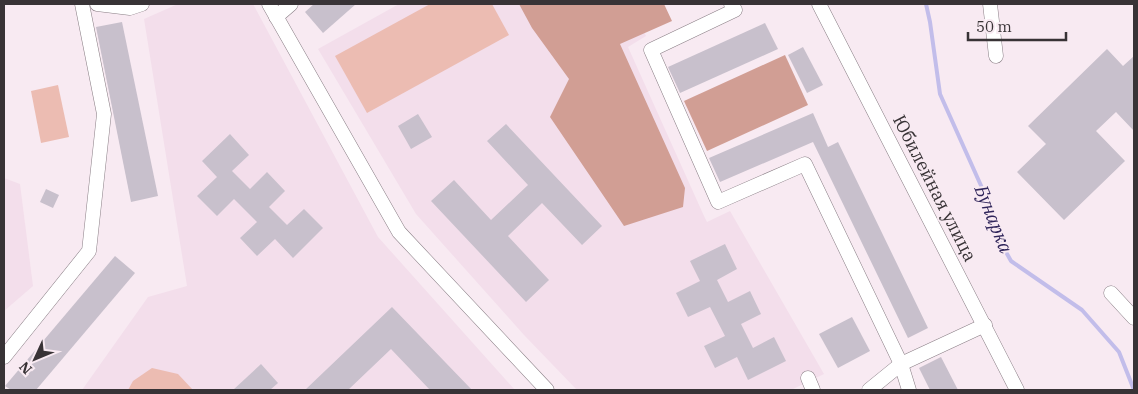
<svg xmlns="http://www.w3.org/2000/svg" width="1138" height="394" viewBox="0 0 1138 394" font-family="'IBM Plex Serif',serif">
  <rect width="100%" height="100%" fill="#f8eaf2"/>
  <!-- built -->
  <g fill="#f3deeb">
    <polygon points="178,4 253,4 378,237 515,390 82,390 148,297 187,286 144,19"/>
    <polygon points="399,4 631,4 646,36 628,47 704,216 707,222 730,211 824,374 791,390 577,390 524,335 416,214 318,49"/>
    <polygon points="4,178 20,184 33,286 4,311"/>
  </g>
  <!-- green -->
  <g fill="#ecbcb2">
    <polygon points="430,4 492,4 509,35 367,113 335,56"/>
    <polygon points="58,85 69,137 41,143 31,91"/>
    <polygon points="152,368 178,374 193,390 128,390 133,381"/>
  </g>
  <!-- forest -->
  <g fill="#d19e94">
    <polygon points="519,4 664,4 672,21 620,44 685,188 683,207 624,226 550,117 569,79 532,28"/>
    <polygon points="785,55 808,105 707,151 684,101"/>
  </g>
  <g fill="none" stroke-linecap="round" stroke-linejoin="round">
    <!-- stream -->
    <polyline stroke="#c2bdea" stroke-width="4" points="926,4 930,22 940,94 987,199 996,234 1011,261 1082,310 1119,352 1134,390"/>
  </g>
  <!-- building -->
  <g fill="#c8c0cc">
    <polygon points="314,4 356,4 323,33 305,12"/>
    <polygon points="122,22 158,196 131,202 96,27"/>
    <polygon points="765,23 778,49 680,93 668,67"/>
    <polygon points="803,47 823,85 807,93 788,55"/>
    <polygon points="1107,49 1123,66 1134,56 1134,131 1116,112 1096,131 1125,161 1064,220 1017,172 1046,144 1028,126"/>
    <polygon points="813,113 828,147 838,142 928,328 908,338 813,142 720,182 709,158"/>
    <polygon points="418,114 432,137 411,149 398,126"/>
    <polygon points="506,124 602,226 582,245 542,203 508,236 549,280 526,302 431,201 454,180 491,220 528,185 487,141"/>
    <polygon points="230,134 249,155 232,171 250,189 267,172 285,191 269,207 287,225 304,209 323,228 293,258 275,239 257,256 240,238 257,222 234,199 217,216 197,196 217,177 202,161"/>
    <polygon points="46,189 59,195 53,208 40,202"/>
    <polygon points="725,244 737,269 717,280 728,302 750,291 761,314 741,324 753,348 774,337 786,361 748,380 737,357 715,368 704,346 725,336 710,307 688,317 676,293 700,281 690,261"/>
    <polygon points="115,256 135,273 36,390 11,390 5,386"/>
    <polygon points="392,307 472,390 430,390 391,349 348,390 305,390"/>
    <polygon points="852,317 870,351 838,368 819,334"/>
    <polygon points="941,357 958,390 930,390 919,368"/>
    <polygon points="261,364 278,383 270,390 233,390"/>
  </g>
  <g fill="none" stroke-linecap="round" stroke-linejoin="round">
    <!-- minor casing -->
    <g stroke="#897e85" stroke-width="15">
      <g id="minor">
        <polyline points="97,4 130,8 142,4"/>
        <polyline points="269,4 399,232 547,390"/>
        <polyline points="731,4 735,10 651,50 718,202 805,164 901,364 985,325"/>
        <polyline points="819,4 1017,390"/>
        <polyline points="990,4 996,56"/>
        <polyline points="276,17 291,4"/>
        <polyline points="1111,293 1134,318"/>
        <polyline points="4,357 89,251 104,114 82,4"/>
        <polyline points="808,378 813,390"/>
        <polyline points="869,390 901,364 909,390"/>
      </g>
    </g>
    <!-- minor -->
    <use href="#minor" stroke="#fff" stroke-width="14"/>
  </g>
  <g text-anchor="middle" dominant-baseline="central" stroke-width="4" stroke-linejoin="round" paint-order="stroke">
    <!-- street labels -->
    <g font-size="18" fill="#383336" stroke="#f8eaf2">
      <text transform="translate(935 188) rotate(63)">Юбилейная улица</text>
    </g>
    <!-- water labels -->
    <g font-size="19" font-style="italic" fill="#30255a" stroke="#f8eaf2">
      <text transform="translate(994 219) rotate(68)">Бунарка</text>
    </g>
  </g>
  <!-- border -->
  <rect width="1138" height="394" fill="none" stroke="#383336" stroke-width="10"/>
  <!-- north arrow -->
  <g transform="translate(35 359) rotate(226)" stroke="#f8eaf2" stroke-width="4" paint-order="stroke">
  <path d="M0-4L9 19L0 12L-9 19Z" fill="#383336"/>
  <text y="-8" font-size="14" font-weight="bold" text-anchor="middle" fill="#383336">N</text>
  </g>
  <!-- scale -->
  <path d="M968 32v8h98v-8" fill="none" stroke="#383336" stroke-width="2.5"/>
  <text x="976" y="32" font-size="15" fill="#383336" stroke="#f8eaf2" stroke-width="4" paint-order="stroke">50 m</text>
</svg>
